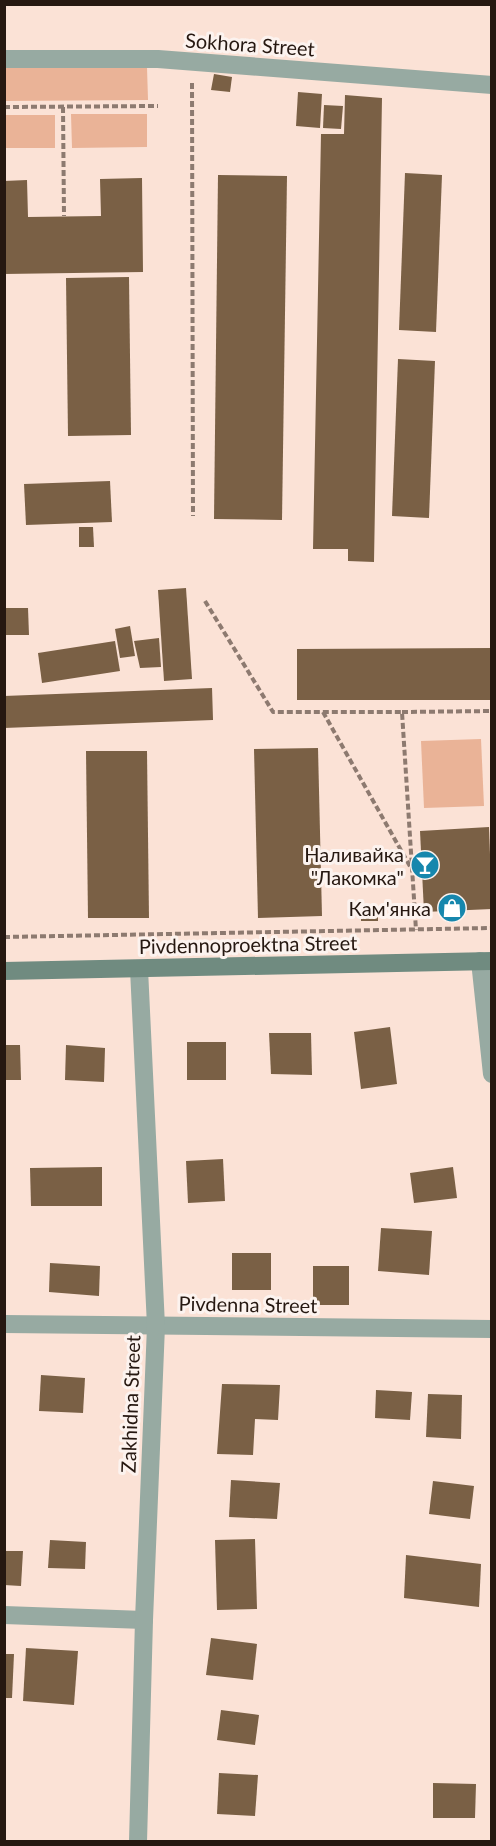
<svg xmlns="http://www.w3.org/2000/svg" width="496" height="1846" viewBox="0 0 496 1846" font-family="Lato,sans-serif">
  <rect width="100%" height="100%" fill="#fbe2d6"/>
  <!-- green -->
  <g fill="#eab397">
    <polygon points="147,67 148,100 5,101 4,68"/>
    <polygon points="71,114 147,114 147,147 72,148"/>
    <rect x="5" y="115" width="50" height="33"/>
    <polygon points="481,739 484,806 424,808 421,741"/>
  </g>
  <!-- building -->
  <g fill="#7a6045">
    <polygon points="214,74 232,77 230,92 211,90"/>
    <polygon points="298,92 322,94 320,128 296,126"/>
    <polygon points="345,95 382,98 374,562 348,561 348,549 313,549 321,134 344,134"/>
    <polygon points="324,105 343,106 341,129 323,128"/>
    <polygon points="405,173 442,175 436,332 399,330"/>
    <polygon points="218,175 287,176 282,520 214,519"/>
    <polygon points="142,178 143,272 4,274 4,181 27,180 28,217 101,216 100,179"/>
    <polygon points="129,277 131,435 68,436 66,278"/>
    <polygon points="398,359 435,361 429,518 392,516"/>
    <polygon points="110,481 112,522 26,525 24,484"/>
    <polygon points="79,527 93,527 94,547 79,547"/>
    <polygon points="186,588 192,679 164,681 158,590"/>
    <polygon points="4,608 28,608 29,635 4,635"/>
    <polygon points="130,626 135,656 120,658 115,629"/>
    <polygon points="159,638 161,667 140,668 134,641"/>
    <polygon points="115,641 120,671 42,683 38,653"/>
    <polygon points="492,648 492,700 297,700 297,649"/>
    <polygon points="212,688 213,720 4,728 4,696"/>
    <polygon points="318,748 322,916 258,918 254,749"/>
    <polygon points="86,751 147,751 149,918 88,918"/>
    <polygon points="489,827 492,909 424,912 420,831"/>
    <rect x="361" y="910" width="17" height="11"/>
    <polygon points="390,1027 397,1084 361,1089 354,1032"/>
    <polygon points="269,1033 311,1033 312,1075 271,1074"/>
    <rect x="187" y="1042" width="39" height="38"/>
    <polygon points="4,1045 20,1045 21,1080 4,1080"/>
    <polygon points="66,1045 105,1048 104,1082 65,1080"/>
    <polygon points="223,1159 225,1201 188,1203 186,1161"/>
    <polygon points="102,1167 102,1206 31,1206 30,1168"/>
    <polygon points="453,1167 457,1198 414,1203 410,1173"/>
    <polygon points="381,1228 432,1231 429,1275 378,1271"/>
    <rect x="232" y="1253" width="39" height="37"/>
    <polygon points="50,1263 100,1266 99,1296 49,1292"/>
    <rect x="313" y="1266" width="36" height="39"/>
    <polygon points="41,1375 85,1378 83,1413 39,1411"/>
    <polygon points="222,1384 280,1385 278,1420 255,1419 253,1455 217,1454"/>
    <polygon points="376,1390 412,1392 410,1420 375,1418"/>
    <polygon points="428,1394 462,1395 461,1439 426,1437"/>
    <polygon points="231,1480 280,1483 277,1519 229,1517"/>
    <polygon points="433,1481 474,1486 470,1519 429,1514"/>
    <polygon points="255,1539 257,1609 217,1610 215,1540"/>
    <polygon points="50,1540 86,1542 85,1569 48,1568"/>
    <polygon points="4,1551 23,1551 21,1586 4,1585"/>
    <polygon points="406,1555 481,1564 479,1607 404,1598"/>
    <polygon points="211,1638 257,1644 253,1680 206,1675"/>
    <polygon points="26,1648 78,1651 74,1705 23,1701"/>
    <polygon points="5,1654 14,1654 12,1698 5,1698"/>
    <polygon points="221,1710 259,1715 255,1745 217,1740"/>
    <polygon points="219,1773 258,1775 255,1816 217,1814"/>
    <polygon points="433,1783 476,1784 475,1818 433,1818"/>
  </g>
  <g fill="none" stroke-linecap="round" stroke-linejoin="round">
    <!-- path -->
    <g stroke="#8d7a70" stroke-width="4" stroke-dasharray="6 3" stroke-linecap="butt">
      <polyline points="192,83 193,516"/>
      <polyline points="4,107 158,106"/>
      <polyline points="63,107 64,216"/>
      <polyline points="205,601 273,712 402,712 416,930"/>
      <polyline points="323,712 411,868"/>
      <polyline points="402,712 492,711"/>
      <polyline points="4,937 492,928"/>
    </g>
    <!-- minor -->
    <g stroke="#97aaa2" stroke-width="18">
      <polyline points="4,59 158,59 492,85"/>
      <polyline points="480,961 492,1074"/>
      <polyline points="4,1324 492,1329"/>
      <polyline points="4,1615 144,1620"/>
      <polyline points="138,1842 144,1620 156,1326 139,969"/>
    </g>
    <!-- secondary -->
    <polyline stroke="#708b80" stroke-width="18" points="4,971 492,961"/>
  </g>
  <!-- icons -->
  <defs>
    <g id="bar-disc" transform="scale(1.5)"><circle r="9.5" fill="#1687ad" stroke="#fcf3ef"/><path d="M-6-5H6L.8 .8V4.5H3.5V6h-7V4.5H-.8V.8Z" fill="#fff"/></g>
    <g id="shop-disc" transform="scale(1.5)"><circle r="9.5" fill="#1687ad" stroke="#fcf3ef"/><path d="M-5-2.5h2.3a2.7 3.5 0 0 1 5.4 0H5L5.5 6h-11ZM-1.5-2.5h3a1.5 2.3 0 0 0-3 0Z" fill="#fff"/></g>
  </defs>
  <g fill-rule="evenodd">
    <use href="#bar-disc" x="425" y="865"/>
    <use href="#shop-disc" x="452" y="908"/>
  </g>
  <g text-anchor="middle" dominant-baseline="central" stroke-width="6" stroke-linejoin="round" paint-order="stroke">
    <!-- street labels -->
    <g font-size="20" fill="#261811" stroke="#fcf3ef">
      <text transform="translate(250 44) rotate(4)">Sokhora Street</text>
      <text transform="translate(248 944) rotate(-1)">Pivdennoproektna Street</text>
      <text transform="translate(248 1304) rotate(1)">Pivdenna Street</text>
      <text transform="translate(130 1404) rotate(-88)">Zakhidna Street</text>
    </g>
    <!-- poi labels -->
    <g font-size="20" fill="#261811" stroke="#fcf3ef" text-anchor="end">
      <text x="404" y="854">Наливайка<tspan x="404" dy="23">"Лакомка"</tspan></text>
      <text x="431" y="908">Кам'янка</text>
    </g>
  </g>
  <!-- border -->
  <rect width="496" height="1846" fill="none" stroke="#261811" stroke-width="12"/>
</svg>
